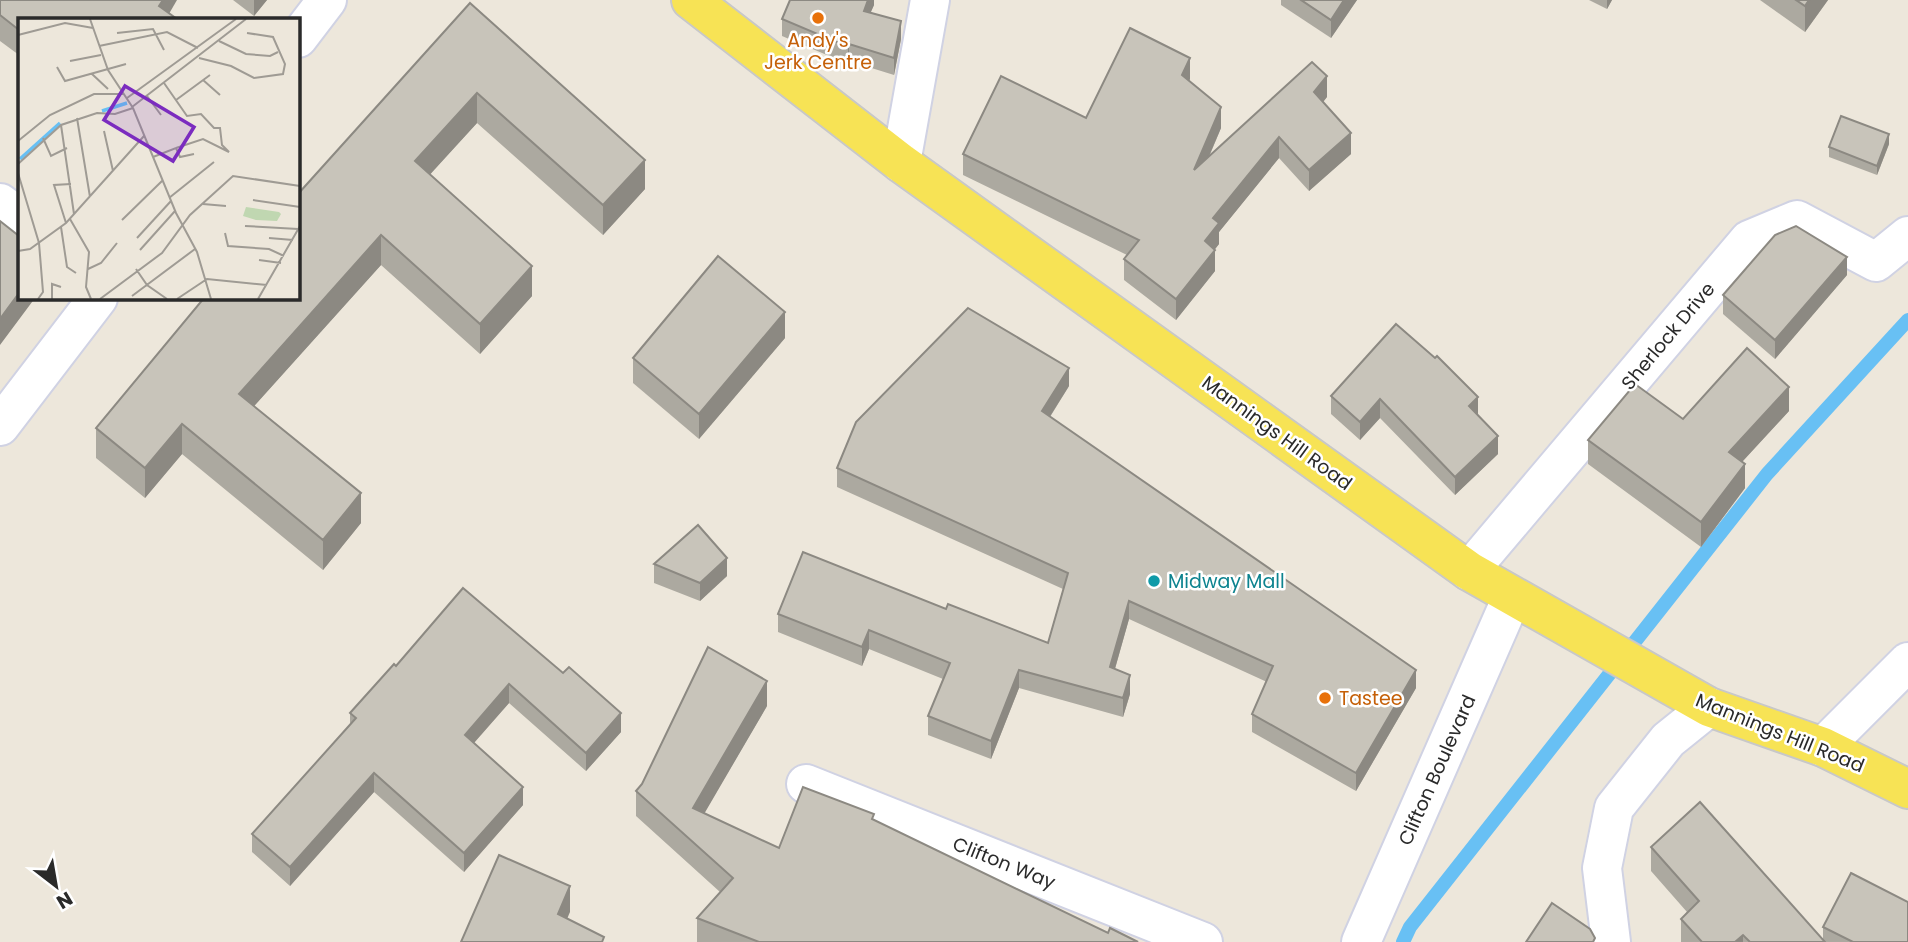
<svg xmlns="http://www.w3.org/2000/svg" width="1908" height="942" viewBox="0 0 1908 942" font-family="Poppins,sans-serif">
  <rect width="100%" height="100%" fill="#ede7db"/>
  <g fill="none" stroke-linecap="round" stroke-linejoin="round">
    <!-- stream -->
    <polyline stroke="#68c0f4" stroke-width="14" points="1403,942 1410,927 1767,474 1908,320"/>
    <!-- minor casing -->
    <g stroke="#d0d2e3" stroke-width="42">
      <g id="minor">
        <polyline points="298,38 327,0"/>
        <polyline points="901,163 930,0"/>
        <polyline points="0,203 19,217"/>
        <polyline points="0,426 98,298"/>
        <polyline points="1469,571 1749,240 1797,220 1876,262 1908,236"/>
        <polyline points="1823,747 1908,662"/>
        <polyline points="806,784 1203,942"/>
        <polyline points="1361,942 1512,597"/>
        <polyline points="1611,942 1602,868 1614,808 1668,740 1709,707"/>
      </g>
    </g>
    <!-- major casing -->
    <g stroke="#c8c8c8" stroke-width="42">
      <polyline id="major" points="691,0 901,163 1469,571 1709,707 1823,747 1908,789"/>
    </g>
    <!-- minor -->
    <use href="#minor" stroke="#fff" stroke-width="38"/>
    <!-- major -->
    <use href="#major" stroke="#f7e355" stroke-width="38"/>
  </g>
  <!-- wall -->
  <g fill="#aca9a0">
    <polygon points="0,0 19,19 19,55 0,41"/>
    <polygon points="233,0 267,0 254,16"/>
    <polygon points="874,0 874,5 870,13 901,39 894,75 849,61 848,64 782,36 782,19"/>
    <polygon points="1281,0 1357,0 1331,38 1281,5"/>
    <polygon points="1589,0 1612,0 1607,9"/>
    <polygon points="1760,0 1828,0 1805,32"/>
    <polygon points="470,3 645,189 603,235 477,123 430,174 532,296 480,354 381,265 254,406 361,523 323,570 182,454 145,498 96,458 96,428"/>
    <polygon points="1190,79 1189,81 1221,128 1209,157 1327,97 1323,102 1351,154 1309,191 1279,158 1219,232 1219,244 1215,249 1215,271 1176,320 1124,280 1124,259 1127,255 963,175 963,154 1086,118"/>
    <polygon points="1889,144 1877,175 1829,157 1829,147"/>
    <polygon points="1847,275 1775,359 1723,314 1723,295"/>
    <polygon points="1396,324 1478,416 1498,454 1455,495 1380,418 1360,440 1331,414 1331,396"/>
    <polygon points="785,338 699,439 633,383 633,358"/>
    <polygon points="1069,386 1050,417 1416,688 1356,791 1252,732 1252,714 1267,682 1129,619 1115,669 1130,694 1123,717 1019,688 991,759 928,735 928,716 943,679 869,649 862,666 778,632 778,614 946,609 1048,643 1063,589 837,487 837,468"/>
    <polygon points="1789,411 1742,462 1745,488 1701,547 1588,464 1588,440 1683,419"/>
    <polygon points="654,564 727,576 700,601 654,583"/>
    <polygon points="396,666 563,673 621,732 586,771 509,703 474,743 523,805 464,872 374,792 290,886 252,852 252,834 350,725 350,713"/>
    <polygon points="767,706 704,813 779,848 874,820 1108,933 1138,942 697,942 697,918 720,892 636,816 636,791"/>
    <polygon points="1651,847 1823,939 1823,927 1908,942 1681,942 1681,919 1687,912 1651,871"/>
  </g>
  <!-- shaded-wall -->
  <g fill="#8c8982">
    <polygon points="163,0 177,0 166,19 159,6"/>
    <polygon points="254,0 267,0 254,16"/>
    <polygon points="868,0 874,0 874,5 864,28 864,11"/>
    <polygon points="1344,0 1357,0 1331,38 1331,20"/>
    <polygon points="1607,0 1612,0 1607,9"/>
    <polygon points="1809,0 1828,0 1805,32 1805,6"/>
    <polygon points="901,21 901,39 894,75 894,58"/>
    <polygon points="849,44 849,61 848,64 848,47"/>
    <polygon points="1190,58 1190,79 1182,96 1182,75"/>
    <polygon points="1327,76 1327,97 1314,113 1314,92"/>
    <polygon points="477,93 477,123 415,191 415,161"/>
    <polygon points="1221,107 1221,128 1194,191 1194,170"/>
    <polygon points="1351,133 1351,154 1309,191 1309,170"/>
    <polygon points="1889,134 1889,144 1877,175 1877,166"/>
    <polygon points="1279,137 1279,158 1219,232 1219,244 1205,262 1205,241 1213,218"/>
    <polygon points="645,160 645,189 603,235 603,205"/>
    <polygon points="381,235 381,265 239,423 239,394"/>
    <polygon points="1215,250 1215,271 1176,320 1176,299"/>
    <polygon points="1847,257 1847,275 1775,359 1775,340"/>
    <polygon points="532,266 532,296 480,354 480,324"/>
    <polygon points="19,293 19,298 35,298 0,345 0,319"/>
    <polygon points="785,312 785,338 699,439 699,414"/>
    <polygon points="1069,368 1069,386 1042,429 1042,411"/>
    <polygon points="1789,387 1789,411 1729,476 1729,452"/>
    <polygon points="1478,397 1478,416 1469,406"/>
    <polygon points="1380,399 1380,418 1360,440 1360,422"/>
    <polygon points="182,424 182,454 145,498 145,468"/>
    <polygon points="1498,436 1498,454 1455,495 1455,477"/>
    <polygon points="1745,464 1745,488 1701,547 1701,522"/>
    <polygon points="361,493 361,523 323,570 323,540"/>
    <polygon points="727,558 727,576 700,601 700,583"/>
    <polygon points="1129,601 1129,619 1110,686 1110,667"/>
    <polygon points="869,630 869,649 862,666 862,647"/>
    <polygon points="1019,670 1019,688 991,759 991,741"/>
    <polygon points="1416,670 1416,688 1356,791 1356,773"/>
    <polygon points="1130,675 1130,694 1123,717 1123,698"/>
    <polygon points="767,681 767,706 693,833 693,808"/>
    <polygon points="509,684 509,703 465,753 465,735"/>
    <polygon points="621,713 621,732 586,771 586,753"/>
    <polygon points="374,773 374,792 290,886 290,867"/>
    <polygon points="523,787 523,805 464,872 464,853"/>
    <polygon points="570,886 570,912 558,940 558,914"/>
    <polygon points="1743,935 1743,942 1735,942"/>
  </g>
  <!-- building -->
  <g fill="#c8c4ba" stroke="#8c8982" stroke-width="2">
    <polygon points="0,0 163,0 159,6 177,19 19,19 19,30 0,15"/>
    <polygon points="790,0 868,0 864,11 901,21 894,58 849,44 848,47 782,19"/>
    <polygon points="1301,0 1344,0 1331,20"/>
    <polygon points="1796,0 1809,0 1805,6"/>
    <polygon points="470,3 645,160 603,205 477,93 415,161 532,266 480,324 381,235 239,394 361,493 323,540 182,424 145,468 96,428 204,298 298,298 298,194"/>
    <polygon points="1130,28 1190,58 1182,75 1221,107 1194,170 1312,62 1327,76 1314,92 1351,133 1309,170 1279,137 1213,218 1219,223 1205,241 1215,250 1176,299 1124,259 1139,240 963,154 1001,76 1086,118"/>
    <polygon points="1841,116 1889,134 1877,166 1829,147"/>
    <polygon points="0,221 19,236 19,293 0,319"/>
    <polygon points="1796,226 1847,257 1775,340 1723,295 1775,235"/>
    <polygon points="718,256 785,312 699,414 633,358"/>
    <polygon points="968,308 1069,368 1042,411 1416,670 1356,773 1252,714 1273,666 1129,601 1110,667 1130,675 1123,698 1019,670 991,741 928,716 950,663 869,630 862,647 778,614 803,552 946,609 948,604 1048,643 1068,573 837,468 856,422"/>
    <polygon points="1396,324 1435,358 1437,356 1478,397 1469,406 1498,436 1455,477 1380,399 1360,422 1331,396"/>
    <polygon points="1747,348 1789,387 1729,452 1745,464 1701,522 1588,440 1635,384 1683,419"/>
    <polygon points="698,525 727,558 700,583 654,564"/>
    <polygon points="463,588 563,673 569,667 621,713 586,753 509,684 465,735 523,787 464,853 374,773 290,867 252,834 356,718 350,713 394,664 396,666"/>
    <polygon points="708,647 767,681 693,808 779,848 803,787 874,814 872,819 1108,933 1110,928 1138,942 759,942 697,918 733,878 636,791 642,784"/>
    <polygon points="1700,802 1825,942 1750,942 1743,935 1735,942 1702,942 1681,919 1699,901 1651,847"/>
    <polygon points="499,855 570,886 558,914 604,937 602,942 461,942"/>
    <polygon points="1851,873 1908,902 1908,942 1853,942 1823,927"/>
    <polygon points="1552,903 1590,929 1595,938 1593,942 1526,942"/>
  </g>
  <!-- markers -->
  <g fill="#e8710a" stroke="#fff" stroke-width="2.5">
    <circle cx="818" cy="18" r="7"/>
    <circle cx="1325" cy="698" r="7"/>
  </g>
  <circle fill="#0f9aa8" stroke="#fff" stroke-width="2.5" cx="1154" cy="581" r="7"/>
  <g text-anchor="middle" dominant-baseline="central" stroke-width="5" stroke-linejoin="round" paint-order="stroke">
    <!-- food labels -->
    <g font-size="19" fill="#c56008" stroke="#fff">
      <text x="818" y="40">Andy's<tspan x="818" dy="22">Jerk Centre</tspan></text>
      <text x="1339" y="698" text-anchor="start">Tastee</text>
    </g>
    <!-- street labels -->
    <g font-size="19" fill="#2a2a2a" stroke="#fff">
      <text transform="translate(1668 336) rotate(-50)">Sherlock Drive</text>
      <text transform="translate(1277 433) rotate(36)">Mannings Hill Road</text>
      <text transform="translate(1780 733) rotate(22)">Mannings Hill Road</text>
      <text transform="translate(1437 770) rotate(-66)">Clifton Boulevard</text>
      <text transform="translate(1004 863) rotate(22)">Clifton Way</text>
    </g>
    <!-- culture labels -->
    <g font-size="19" fill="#0d838f" stroke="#fff" text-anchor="start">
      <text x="1168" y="581">Midway Mall</text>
    </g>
  </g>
  <!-- overview -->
  <g transform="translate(18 18)">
    <rect width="282" height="282" fill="#ede7db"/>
    <path d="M228,189L261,194L263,196L259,203L238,202L225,198Z" fill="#c0d7b1"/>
    <path fill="none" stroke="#68c0f4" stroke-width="3.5" d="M84,93L109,85M2,141L42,105"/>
    <path fill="none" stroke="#9f9b94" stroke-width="2" d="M72,1L90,52L115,90L158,195L179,234L193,281M99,15L135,11L146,32M0,17L47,5L75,10M201,23L228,36L252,38L260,34M81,28L149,14L180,30M181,40L213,48L236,60L265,56L267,46L255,19L229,15M52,43L83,37M39,49L47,63L108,46M74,56L90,71M185,62L202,77M146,65L169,98L183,96L196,110H202L204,127L211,134L185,121L158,130M129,78L143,97M109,80L218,1M158,82L192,57M114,89L228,1M59,100L72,179M43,107L56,196M86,113L95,153M25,120L33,138L49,130M0,123L32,97L76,76H106M135,139L158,130L162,139L176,136M0,146L43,107L79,95L97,96L115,90M0,155L21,225L25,274L20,281M151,180L196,144M235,182L282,189M185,186L208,188M52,201L71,234L68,269L73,281M104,202L144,163M48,205L36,167L53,166M227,208L280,211M43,209L49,249L58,255M207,215L210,228L251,231L266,238M119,220L153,183M251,220L275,222M122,232L157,193M0,233L12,231L48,205L126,118M241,242L263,245M70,251L83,245L99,225M118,251L129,267L149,281M114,278L177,231M34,281V266L43,269M82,281L144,235L172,197L215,158L282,168M159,281L189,261L249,267M240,281L282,208"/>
    <path fill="#7b2cbf" fill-opacity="0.15" stroke="#7b2cbf" stroke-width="3.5" d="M107,68L176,109L155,143L86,102Z"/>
    <rect width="282" height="282" fill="none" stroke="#2a2a2a" stroke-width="3.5"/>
  </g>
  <!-- north arrow -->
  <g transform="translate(56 886) rotate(149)" stroke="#ffffff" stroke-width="5" paint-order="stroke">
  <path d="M0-5L12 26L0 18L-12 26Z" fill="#2a2a2a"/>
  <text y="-10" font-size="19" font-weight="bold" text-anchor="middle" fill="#2a2a2a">N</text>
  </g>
</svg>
